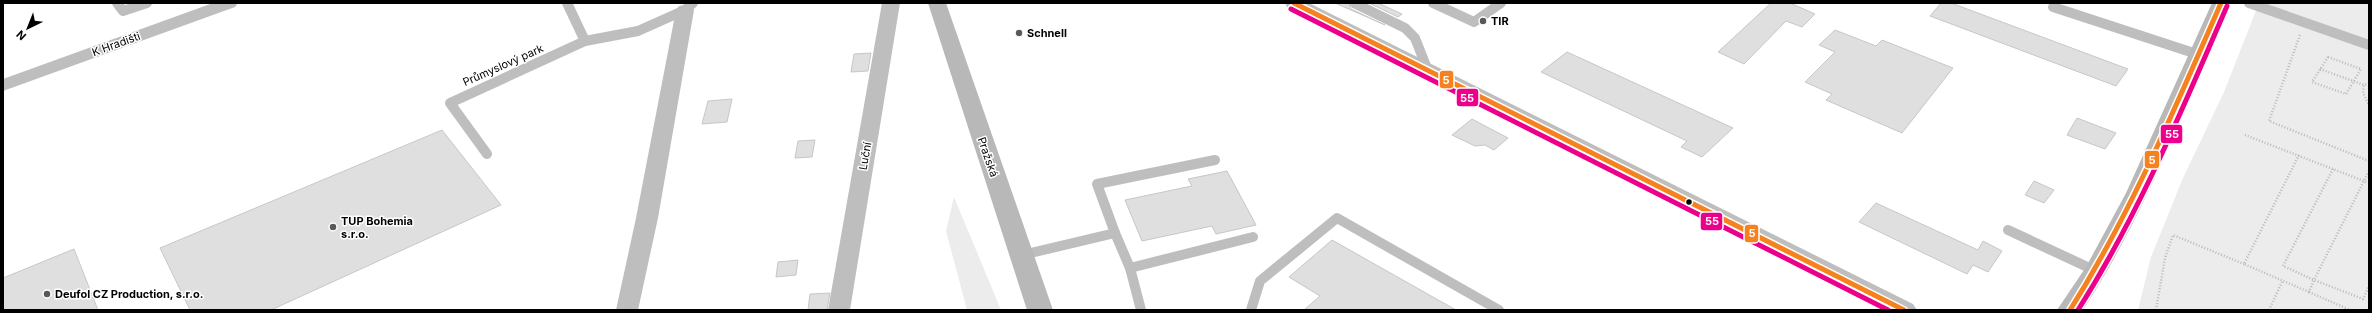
<svg xmlns="http://www.w3.org/2000/svg" width="2372" height="313" viewBox="0 0 2372 313" font-family="Inter,sans-serif">
  <rect width="100%" height="100%" fill="#fff"/>
  <!-- green -->
  <g fill="#ececec">
    <polygon points="2259,3 2369,3 2369,310 2138,310 2151,257 2183,178 2224,92"/>
    <polygon points="954,197 1001,310 967,310 946,231"/>
  </g>
  <!-- building -->
  <g fill="#dfdfdf" stroke="#c7c7c7">
    <polygon points="1335,3 1348,3 1351,9 1385,25"/>
    <polygon points="1369,3 1378,3 1402,14 1398,17"/>
    <polygon points="1771,3 1790,3 1815,14 1802,27 1786,21 1744,64 1718,52"/>
    <polygon points="1941,3 1951,3 2128,69 2116,86 1930,16"/>
    <polygon points="1835,30 1876,46 1882,40 1953,68 1902,133 1826,100 1832,94 1805,82 1835,52 1819,45"/>
    <polygon points="1567,52 1733,128 1702,157 1681,147 1687,141 1541,72"/>
    <polygon points="871,53 868,71 851,72 854,54"/>
    <polygon points="732,99 727,122 702,124 708,101"/>
    <polygon points="2077,118 2116,133 2105,149 2067,135"/>
    <polygon points="1472,119 1489,128 1508,138 1494,150 1485,145 1475,146 1452,135"/>
    <polygon points="442,130 501,205 271,310 190,310 160,248"/>
    <polygon points="815,140 812,157 795,158 798,141"/>
    <polygon points="1227,171 1256,225 1216,234 1212,226 1142,241 1125,200 1192,186 1188,179"/>
    <polygon points="2034,181 2054,190 2044,203 2025,195"/>
    <polygon points="1876,203 1978,250 1983,241 2002,251 1988,272 1973,265 1967,274 1859,222"/>
    <polygon points="1332,240 1456,310 1304,310 1320,296 1289,277"/>
    <polygon points="74,249 98,310 3,310 3,278"/>
    <polygon points="798,260 796,275 776,277 778,262"/>
    <polygon points="830,293 827,310 808,310 810,294"/>
  </g>
  <g fill="none" stroke-linecap="round" stroke-linejoin="round">
    <!-- path -->
    <g stroke="#b9b9b9" stroke-width="2.5" stroke-dasharray="1 2" stroke-linecap="butt">
      <polyline points="2300,35 2269,121 2369,161"/>
      <polygon points="2328,57 2361,69 2346,94 2312,82"/>
      <polyline points="2320,69 2364,85"/>
      <polyline points="2369,83 2364,85 2363,93 2369,105"/>
      <polyline points="2245,135 2369,183"/>
      <polyline points="2299,155 2244,264 2309,292 2314,280 2283,266 2333,169"/>
      <polyline points="2369,171 2314,280 2363,299 2369,286"/>
      <polyline points="2309,292 2350,310"/>
      <polyline points="2156,310 2165,258 2173,235 2244,264"/>
      <polyline points="2269,310 2283,280"/>
    </g>
    <!-- service -->
    <g stroke="#bebebe" stroke-width="10">
      <polyline points="117,3 123,11 147,3"/>
      <polyline points="567,3 585,41"/>
      <polyline points="1354,3 1405,28 1415,38 1428,71"/>
      <polyline points="1433,3 1474,22 1501,3"/>
      <polyline points="2249,3 2369,45"/>
      <polyline points="2053,7 2200,55"/>
      <polyline points="487,154 450,103 585,41 638,31 685,10 693,3"/>
      <polyline points="2008,230 2096,271"/>
      <polyline points="1115,233 1130,268 1253,237"/>
      <polyline points="1022,255 1115,233 1097,184 1215,160"/>
      <polyline points="1130,268 1141,310"/>
      <polyline points="1251,310 1260,281 1337,218 1499,310"/>
    </g>
    <!-- minor -->
    <g fill="#bebebe" fill-rule="evenodd">
      <polygon points="213,3 238,3 235,7 3,91 3,79"/>
      <polygon points="882,3 900,3 850,310 828,310"/>
      <polygon points="685,5 691,6 694,10 658,218 638,310 616,310 636,218 676,10 679,6"/>
    </g>
    <!-- tertiary -->
    <polygon fill="#bebebe" fill-rule="evenodd" points="1285,3 1309,3 1913,304 1917,310 1882,310 1287,7"/>
    <!-- secondary -->
    <g fill="#b8b8b8" fill-rule="evenodd">
      <polygon points="928,3 946,3 1053,310 1027,310"/>
      <path d="M2212,3H2230C2186,107 2145,215 2083,310H2057L2086,267L2126,193Z"/>
    </g>
    <!-- bus-1 casing -->
    <g stroke="#fff" stroke-width="8">
      <g id="bus-1">
        <polyline points="1294,3 1904,310"/>
        <path d="M2070,310C2131,213 2175,108 2221,3"/>
      </g>
    </g>
    <!-- bus-2 casing -->
    <g stroke="#fff" stroke-width="8">
      <g id="bus-2">
        <polyline points="1291,9 1888,310"/>
        <path d="M2078,310C2139,214 2182,110 2227,6"/>
      </g>
    </g>
    <!-- bus-1 -->
    <use href="#bus-1" stroke="#f5811f" stroke-width="5"/>
    <!-- bus-2 -->
    <use href="#bus-2" stroke="#ec008b" stroke-width="5"/>
  </g>
  <!-- markers -->
  <g fill="#595959" stroke="#fff" stroke-width="1.5">
    <circle cx="1483" cy="21" r="4"/>
    <circle cx="1019" cy="33" r="4"/>
    <circle cx="333" cy="227" r="4"/>
    <circle cx="47" cy="294" r="4"/>
  </g>
  <circle fill="#000" stroke="#fff" stroke-width="1.5" cx="1689" cy="202" r="3.5"/>
  <g text-anchor="middle" dominant-baseline="central" stroke-width="3" stroke-linejoin="round" paint-order="stroke">
    <!-- poi labels -->
    <g font-size="11" font-weight="bold" fill="#000" stroke="#fff" text-anchor="start">
      <text x="1491" y="21">TIR</text>
      <text x="1027" y="33">Schnell</text>
      <text x="341" y="221">TUP Bohemia<tspan x="341" dy="13">s.r.o.</tspan></text>
      <text x="55" y="294">Deufol CZ Production, s.r.o.</text>
    </g>
    <!-- street labels -->
    <g font-size="11" fill="#000" stroke="#fff">
      <text transform="translate(116 44) rotate(-20)">K Hradišti</text>
      <text transform="translate(503 65) rotate(-24)">Průmyslový park</text>
      <text transform="translate(865 156) rotate(-80)">Luční</text>
      <text transform="translate(988 157) rotate(71)">Pražská</text>
    </g>
  </g>
  <g stroke="#fff" stroke-width="1.5">
    <rect x="1439" y="70" width="15" height="19" rx="4" fill="#f5811f"/>
    <rect x="1456" y="88" width="23" height="19" rx="4" fill="#ec008b"/>
    <rect x="2160" y="124" width="23" height="20" rx="4" fill="#ec008b"/>
    <rect x="2144" y="150" width="16" height="19" rx="4" fill="#f5811f"/>
    <rect x="1700" y="212" width="23" height="19" rx="4" fill="#ec008b"/>
    <rect x="1744" y="224" width="15" height="19" rx="4" fill="#f5811f"/>
  </g>
  <g font-size="11" text-anchor="middle" font-weight="bold" fill="#fff">
    <text x="1446" y="84">5</text>
    <text x="1467" y="102">55</text>
    <text x="2172" y="138">55</text>
    <text x="2152" y="164">5</text>
    <text x="1712" y="225">55</text>
    <text x="1752" y="237">5</text>
  </g>
  <!-- border -->
  <rect width="2372" height="313" fill="none" stroke="#000000" stroke-width="8"/>
  <!-- north arrow -->
  <g transform="translate(28 28) rotate(223)" stroke="#ffffff" stroke-width="3" paint-order="stroke">
  <path d="M0-3L7 15L0 10L-7 15Z" fill="#000000"/>
  <text y="-6" font-size="11" font-weight="bold" text-anchor="middle" fill="#000000">N</text>
  </g>
</svg>
